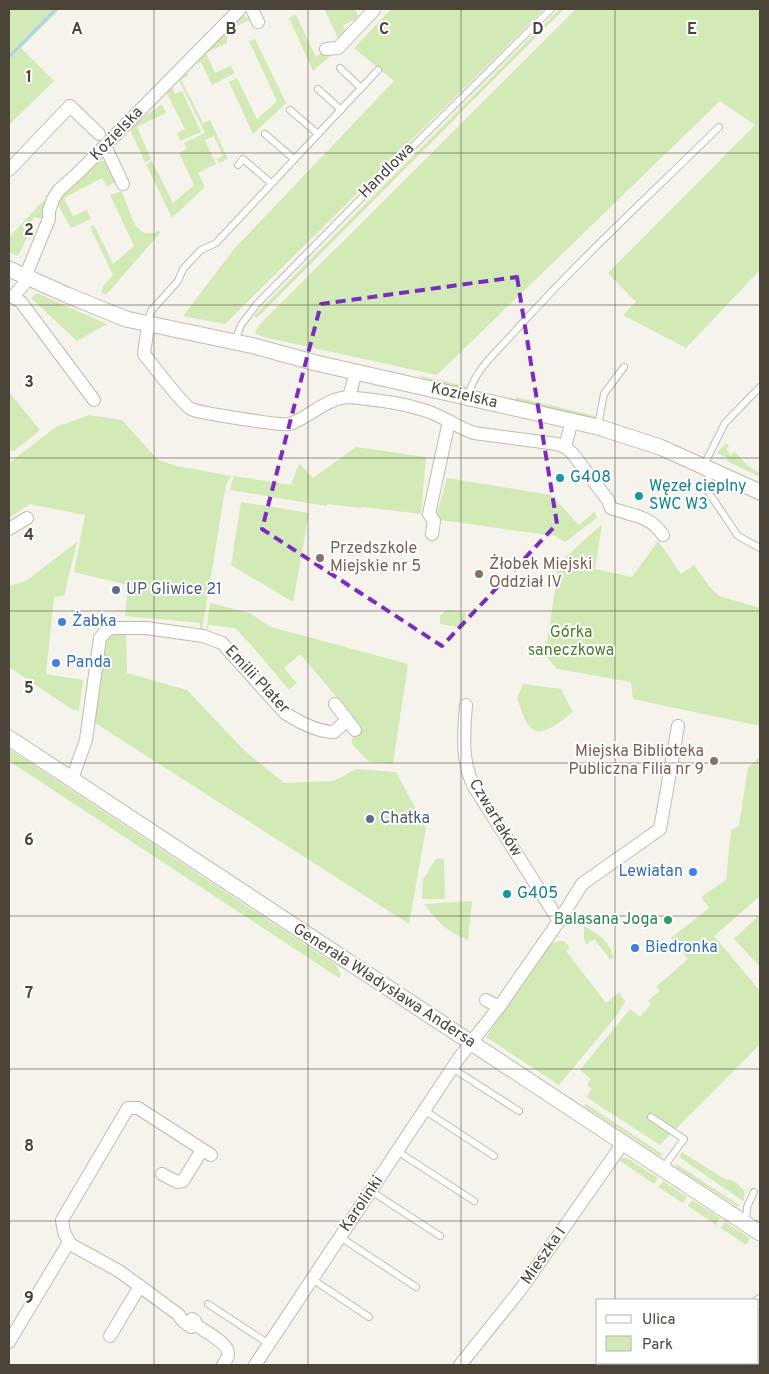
<svg xmlns="http://www.w3.org/2000/svg" width="769" height="1374" viewBox="0 0 769 1374" font-family="Overpass,sans-serif">
  <rect width="100%" height="100%" fill="#f6f3ec"/>
  <!-- green -->
  <g fill="#d2eab5">
    <polygon points="9,9 60,9 21,48 54,81 9,125"/>
    <polygon points="324,9 355,9 359,18 343,25 346,32 339,40"/>
    <polygon points="391,9 544,9 225,324 183,316 235,248 394,81 354,48"/>
    <polygon points="559,9 564,9 257,318 254,316"/>
    <polygon points="576,9 760,9 760,270 686,348 623,315 636,302 608,273 755,125 720,101 437,375 263,337 255,333 259,325"/>
    <polygon points="296,15 316,57 323,51 331,55 313,71 289,18"/>
    <path d="M245,16L250,20C239,26 226,28 227,43L206,53L215,73L231,66L235,73L212,85L201,62L193,65L239,17Z"/>
    <polygon points="255,39 286,103 253,134 229,82 237,78 257,119 277,101 249,41"/>
    <polygon points="183,73 186,73 189,75 181,80 203,123 210,120 228,159 219,163 216,159 223,156 214,136 205,140 216,164 198,173 205,187 172,218 146,164 152,161 173,203 194,185 179,153 187,149 184,143 205,133 178,78"/>
    <polygon points="171,85 175,94 182,91 201,132 180,141 177,133 185,129 167,94 167,90"/>
    <polygon points="162,104 166,113 137,127 151,159 145,162 131,132 132,125"/>
    <path d="M102,161L106,162L116,181L107,187L102,178L64,198L73,216L87,210L91,219L71,228L56,202C66,189 86,167 102,161Z"/>
    <path d="M121,191C130,206 129,224 144,233H154L159,230L160,233L106,295L101,292L104,285L113,275L90,227L94,225L113,264L134,246L110,195Z"/>
    <polygon points="45,199 43,219 34,217 30,225 26,223 24,229 30,232 18,256 9,252 9,237"/>
    <polygon points="37,293 107,324 77,341 31,298"/>
    <polygon points="416,375 466,386 465,390 441,385"/>
    <polygon points="9,392 39,429 39,431 14,451 9,450"/>
    <polygon points="516,397 595,416 594,419 515,401"/>
    <polygon points="89,415 122,420 158,460 176,466 232,476 226,484 202,631 200,631 200,623 125,616 128,585 74,572 85,515 30,504 9,518 9,463 56,427"/>
    <polygon points="726,443 729,446 726,449 731,455 735,452 748,466 760,473 760,477 727,461 728,458 717,453"/>
    <polygon points="356,447 426,457 421,514 362,507 361,508 327,504 327,506 230,490 235,471 234,476 291,485 299,463 313,478"/>
    <polygon points="447,478 551,495 579,525 595,511 597,518 565,542 555,536 441,520 437,513"/>
    <polygon points="241,502 309,513 293,602 231,565"/>
    <polygon points="602,524 595,569 632,577 658,541 681,574 694,565 709,586 719,596 760,608 760,726 633,699 631,682 557,669 545,655 559,563"/>
    <polygon points="77,542 64,596 54,597 46,674 83,680 79,711 73,710 9,667 9,586 26,581"/>
    <polygon points="210,603 250,613 271,627 408,664 393,764 369,762 351,743 357,724 340,701 300,654 284,668 297,683 289,690 253,647 235,628 209,625 206,632"/>
    <polygon points="451,610 466,613 464,628 440,624 440,616 445,611"/>
    <polygon points="103,634 126,634 127,673 187,690 244,750 284,783 334,781 356,769 396,772 426,828 409,924 95,723 92,692"/>
    <path d="M523,684L561,689L573,712C563,719 542,740 530,727C524,721 520,706 517,698Z"/>
    <polygon points="9,749 336,965 341,975 339,978 9,761"/>
    <polygon points="760,756 760,896 714,936 760,991 760,1044 660,1145 586,1097 592,1089 587,1085 591,1079 580,1070 630,1009 640,1017 651,1004 648,1001 660,991 656,987 688,959 671,938 709,908 701,897 726,880 731,830 739,826 748,768"/>
    <polygon points="444,858 445,899 422,899 423,879 436,859"/>
    <path d="M472,901L468,940C447,932 438,922 424,904Z"/>
    <polygon points="760,914 760,967 734,939"/>
    <path d="M584,926C598,934 611,941 613,958L610,959L594,939L586,945L584,938Z"/>
    <polygon points="559,941 564,941 568,945 569,948 566,951 606,1003 619,993 625,1001 618,1014 559,1085 486,1037 548,945"/>
    <polygon points="586,1104 664,1155 660,1156 584,1106"/>
    <path d="M682,1152L726,1180L730,1179C738,1184 749,1190 743,1201L679,1157Z"/>
    <polygon points="622,1158 627,1158 658,1178 654,1184 619,1160"/>
    <polygon points="675,1163 739,1205 738,1207 677,1168"/>
    <polygon points="663,1181 687,1197 683,1203 658,1187"/>
    <polygon points="692,1200 720,1218 716,1225 688,1206"/>
    <polygon points="725,1222 750,1238 746,1245 721,1228"/>
  </g>
  <g fill="none" stroke-linecap="round" stroke-linejoin="round">
    <!-- stream -->
    <polyline stroke="#a9d4f2" stroke-width="3" points="9,57 56,9"/>
    <!-- service casing -->
    <g stroke="#c2bbae" stroke-width="8">
      <g id="service">
        <polyline points="340,68 361,88"/>
        <polyline points="318,89 341,110"/>
        <polyline points="290,110 318,134"/>
        <polyline points="265,134 294,159"/>
        <polyline points="238,165 243,159 271,183"/>
        <polyline points="148,323 151,311 178,281 183,269 201,250 216,243 378,70"/>
        <polyline points="235,341 241,325 257,304 380,179 551,9"/>
        <path d="M468,397C474,369 498,351 516,330C580,259 651,194 719,127"/>
        <polyline points="598,426 604,394 624,367"/>
        <polyline points="704,465 725,423 760,387"/>
        <polyline points="710,470 707,490 738,536 760,548"/>
        <polyline points="452,1068 519,1111"/>
        <polyline points="424,1110 494,1156"/>
        <polyline points="651,1117 684,1139 663,1168"/>
        <polyline points="397,1151 474,1201"/>
        <polyline points="371,1191 440,1236"/>
        <polyline points="746,1223 747,1207 754,1192"/>
        <polyline points="340,1237 416,1287"/>
        <polyline points="312,1279 369,1317"/>
        <polyline points="208,1304 269,1344"/>
      </g>
    </g>
    <!-- minor casing -->
    <g stroke="#c2bbae" stroke-width="14">
      <g id="minor">
        <polyline points="252,9 258,22"/>
        <polyline points="326,49 338,48 374,10 373,9"/>
        <polyline points="105,146 123,184"/>
        <polyline points="9,170 70,106 99,134"/>
        <path d="M148,325L144,354C151,363 184,406 191,409C200,413 282,426 290,424C310,417 326,398 349,397"/>
        <path d="M356,372L349,397C376,400 406,403 432,413C447,419 459,428 474,433L557,444L565,447"/>
        <polyline points="94,400 21,302 13,297 24,284 25,277 49,219 49,211 53,199 59,190 77,174 240,9"/>
        <path d="M572,420L565,447L572,453L608,500L611,508C634,517 648,514 663,535"/>
        <polyline points="9,529 27,518"/>
        <polyline points="432,534 434,521 429,514 449,421"/>
        <polyline points="335,704 355,730"/>
        <path d="M466,705C464,734 461,758 473,785L559,921"/>
        <path d="M72,779L86,740L100,638L107,630L113,628H146L203,636L222,643L285,713C299,722 317,732 334,732L347,720"/>
        <polyline points="486,1000 499,1007"/>
        <polyline points="162,1174 177,1182 183,1181 202,1150"/>
        <polyline points="758,1303 760,1301"/>
        <path d="M192,1319L195,1321L196,1325C204,1331 229,1343 228,1354C228,1358 225,1362 223,1365"/>
        <path d="M196,1325L191,1327C186,1323 181,1321 179,1315L119,1271L70,1244L64,1232L62,1220L128,1108H138L211,1155"/>
        <polyline points="110,1336 140,1286"/>
        <polyline points="9,1342 69,1242"/>
        <polyline points="255,1365 459,1058 499,1007 559,921 582,884 660,829 678,726"/>
        <polyline points="460,1365 521,1289 623,1143"/>
        <polyline points="698,1365 700,1363"/>
      </g>
    </g>
    <!-- tertiary casing -->
    <g stroke="#c2bbae" stroke-width="17">
      <g id="tertiary">
        <polyline points="9,269 67,295 126,319 254,346 316,363 598,427 660,447 760,492"/>
        <polyline points="9,738 760,1233"/>
      </g>
    </g>
    <!-- service -->
    <use href="#service" stroke="#fff" stroke-width="6"/>
    <!-- minor -->
    <use href="#minor" stroke="#fff" stroke-width="12"/>
    <!-- tertiary -->
    <use href="#tertiary" stroke="#fff" stroke-width="15"/>
  </g>
  <!-- marked area -->
  <path fill="none" stroke="#7b2cbf" stroke-width="4" stroke-dasharray="10 6" stroke-linejoin="round" d="M517,277L557,524L442,646L262,529L321,304Z"/>
  <!-- grid -->
  <path fill="none" stroke="#4b4439" stroke-width="1" stroke-opacity="0.55" d="M154,9V1365M308,9V1365M461,9V1365M615,9V1300M9,153H760M9,305H760M9,458H760M9,611H760M9,763H760M9,916H760M9,1069H760M9,1221H760M615,1363V1365"/>
  <!-- markers -->
  <g fill="#0f9aa8" stroke="#fff" stroke-width="2">
    <circle cx="560" cy="478" r="5"/>
    <circle cx="639" cy="496" r="5"/>
    <circle cx="507" cy="894" r="5"/>
  </g>
  <g fill="#8d6e63" stroke="#fff" stroke-width="2">
    <circle cx="320" cy="558" r="5"/>
    <circle cx="479" cy="574" r="5"/>
    <circle cx="714" cy="761" r="5"/>
  </g>
  <g fill="#5c6f8a" stroke="#fff" stroke-width="2">
    <circle cx="116" cy="590" r="5"/>
    <circle cx="370" cy="819" r="5"/>
  </g>
  <g fill="#3f7fe0" stroke="#fff" stroke-width="2">
    <circle cx="62" cy="622" r="5"/>
    <circle cx="56" cy="663" r="5"/>
    <circle cx="693" cy="872" r="5"/>
    <circle cx="635" cy="948" r="5"/>
  </g>
  <circle fill="#2e9e5b" stroke="#fff" stroke-width="2" cx="668" cy="920" r="5"/>
  <g text-anchor="middle" dominant-baseline="central" stroke-width="4" stroke-linejoin="round" paint-order="stroke">
    <!-- street labels -->
    <g font-size="16" fill="#4b4439" stroke="#fff">
      <text transform="translate(117 134) rotate(-46)">Kozielska</text>
      <text transform="translate(387 171) rotate(-45)">Handlowa</text>
      <text transform="translate(464 396) rotate(13)">Kozielska</text>
      <text transform="translate(257 680) rotate(47)">Emilii Plater</text>
      <text transform="translate(495 818) rotate(59)">Czwartaków</text>
      <text transform="translate(384 986) rotate(33)">Generała Władysława Andersa</text>
      <text transform="translate(362 1204) rotate(-56)">Karolinki</text>
      <text transform="translate(544 1256) rotate(-55)">Mieszka I</text>
    </g>
    <!-- culture labels -->
    <g font-size="16" fill="#0d838f" stroke="#fff" text-anchor="start">
      <text x="570" y="478">G408</text>
      <text x="649" y="487">Węzeł cieplny<tspan x="649" dy="18">SWC W3</tspan></text>
      <text x="517" y="894">G405</text>
    </g>
    <!-- education labels -->
    <g font-size="16" fill="#785e54" stroke="#fff" text-anchor="start">
      <text x="330" y="549">Przedszkole<tspan x="330" dy="18">Miejskie nr 5</tspan></text>
      <text x="489" y="565">Żłobek Miejski<tspan x="489" dy="18">Oddział IV</tspan></text>
      <text x="704" y="752" text-anchor="end">Miejska Biblioteka<tspan x="704" dy="18">Publiczna Filia nr 9</tspan></text>
    </g>
    <!-- service labels -->
    <g font-size="16" fill="#4e5e75" stroke="#fff" text-anchor="start">
      <text x="126" y="590">UP Gliwice 21</text>
      <text x="380" y="819">Chatka</text>
    </g>
    <!-- shop labels -->
    <g font-size="16" fill="#366cbe" stroke="#fff" text-anchor="start">
      <text x="72" y="622">Żabka</text>
      <text x="66" y="663">Panda</text>
      <text x="683" y="872" text-anchor="end">Lewiatan</text>
      <text x="645" y="948">Biedronka</text>
    </g>
    <!-- park labels -->
    <g font-size="16" fill="#4a7f2a" stroke="#fff">
      <text x="571" y="633">Górka<tspan x="571" dy="18">saneczkowa</tspan></text>
    </g>
    <!-- leisure labels -->
    <g font-size="16" fill="#27864d" stroke="#fff" text-anchor="end">
      <text x="658" y="920">Balasana Joga</text>
    </g>
  </g>
  <g font-size="16" text-anchor="middle" font-weight="bold" fill="#4b4439" stroke="#fff" stroke-width="4" stroke-linejoin="round" paint-order="stroke">
    <text x="77" y="34">A</text>
    <text x="231" y="34">B</text>
    <text x="384" y="34">C</text>
    <text x="538" y="34">D</text>
    <text x="692" y="34">E</text>
    <text x="29" y="82">1</text>
    <text x="29" y="235">2</text>
    <text x="29" y="387">3</text>
    <text x="29" y="540">4</text>
    <text x="29" y="693">5</text>
    <text x="29" y="845">6</text>
    <text x="29" y="998">7</text>
    <text x="29" y="1151">8</text>
    <text x="29" y="1303">9</text>
  </g>
  <!-- border -->
  <rect width="769" height="1374" fill="none" stroke="#4b4439" stroke-width="20"/>
  <!-- legend -->
  <rect x="596" y="1299" width="162" height="65" fill="#ffffff" stroke="#b7b4b0"/>
  <rect x="606" y="1315" width="25" height="8" fill="#ffffff" stroke="#b7b4b0"/>
  <text x="642" y="1324" font-size="15" fill="#4b4439">Ulica</text>
  <rect x="606" y="1336" width="25" height="15" fill="#d2eab5" stroke="#b7b4b0"/>
  <text x="642" y="1349" font-size="15" fill="#4b4439">Park</text>
</svg>
